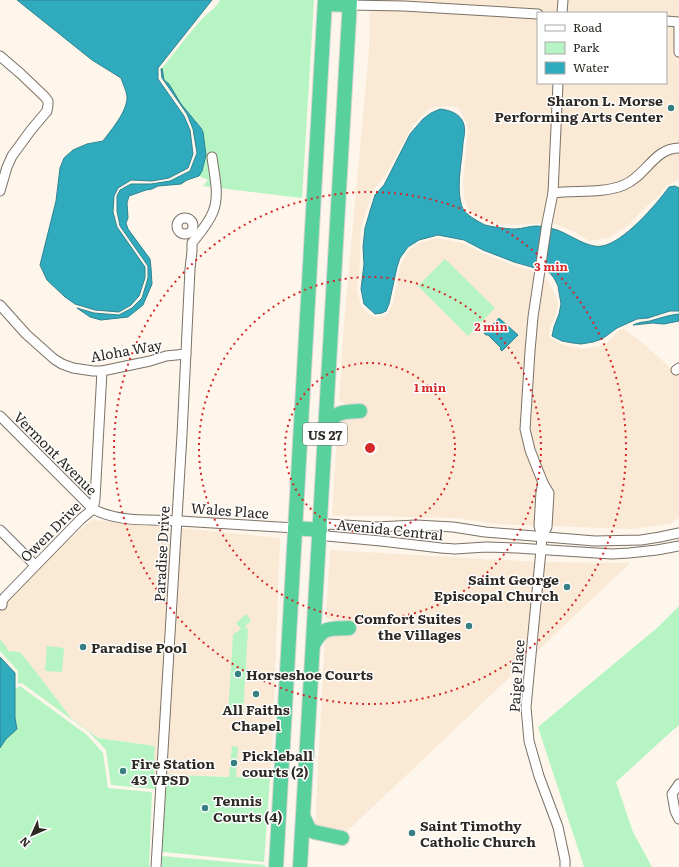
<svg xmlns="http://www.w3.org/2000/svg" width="679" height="867" viewBox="0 0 679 867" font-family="Literata,serif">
  <rect width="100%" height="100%" fill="#fef5eb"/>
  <!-- built -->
  <g fill="#f9e9d5" fill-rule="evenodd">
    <path d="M370,0H679V179L673,183L667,185L658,196L640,213L629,225L608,238L589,241L575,232L555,224L546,223L515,225L501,224L486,221L471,213L467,207L464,196L463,183L468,129L465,119L460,111L456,107L448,106L435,107L429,109L413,125L389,169L381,181L373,190L361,228L360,248V264L357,289L361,306L369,314L373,317H375L382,316L387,314L389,312L393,304L400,267L406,255L410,249L420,243L437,238L462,243L482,253L512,265L541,273L550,284L556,297L558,304L555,316L550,327L549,337L550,338L561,344L583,349L604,345L611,339L615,334L620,330L624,329L645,345L669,367L679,375V517L672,523L633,529L497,524L455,518L375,516H332L338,418L360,407L345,404L339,401L344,323L369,50ZM538,13H666V83H538Z"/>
    <polygon points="92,520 182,528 280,538 272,754 270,778 153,774 155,746 98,738 71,718 36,672 20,652 8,651 7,648 0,639 0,599"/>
    <polygon points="330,550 537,562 527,661 343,835 315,828 325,635 350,624 326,618"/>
    <polygon points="544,562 630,563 535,653"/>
  </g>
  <!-- green -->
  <g fill="#b7f4c3">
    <path d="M220,0H314L302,198L203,186L208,180L199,176C207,164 206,141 201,127L181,104L169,84L164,80L162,68C176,51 188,34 203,18C209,12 216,8 220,0Z"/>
    <polygon points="445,259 495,308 468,336 418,286"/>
    <polygon points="679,606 679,725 673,730 616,782 633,832 652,867 584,867 538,727 657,628"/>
    <polygon points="246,614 251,621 245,626 248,630 243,714 228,713 233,635 241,629 236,623"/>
    <polygon points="0,639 7,648 8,651 20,652 36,672 71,718 98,738 155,746 154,762 154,774 229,777 232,746 238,747 236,777 270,778 264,862 163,852 160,853 152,867 155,792 155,790 153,789 111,785 106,750 89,732 23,684 21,683 18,684 18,671 0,651"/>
    <polygon points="47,646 64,648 62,672 45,671"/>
    <polygon points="20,686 87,735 103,753 108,788 152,792 149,867 0,867 0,701 5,696"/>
    <polygon points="162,856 265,865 265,867 162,867"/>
  </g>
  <!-- water -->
  <g fill="#30abbe" stroke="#2f8490">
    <path d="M17,0H212L158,68V79L184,116L190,130L193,154L188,168L169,178L152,181L131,180L118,188L114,196L113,212L117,227L145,267V278L139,296L131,305L119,312L95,310L75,304L65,297L47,280L40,265L56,201L60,168L64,158L73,150L87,144L103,141C111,130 128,111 127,96C126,90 123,84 121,78L92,60Z"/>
    <polygon points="162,68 164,80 169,84 181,104 201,128 203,132 206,155 202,171 199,176 187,180 181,184 158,186 152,189 146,190 129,196 127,203 128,218 126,223 128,229 150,259 151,268 152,284 143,305 128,317 101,320 90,317 77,308 94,313 119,315 132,308 142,298 148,278 148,266 120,226 117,211 117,196 120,190 131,184 151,184 170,181 190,171 197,153 193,129 187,114 162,78 161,69"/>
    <path d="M440,109C449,110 459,113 463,122C466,129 464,136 463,143C462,162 455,191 463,209C466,215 479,222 485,225C493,227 507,229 515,229C522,229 529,226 536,226C542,226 551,228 557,230C569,234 589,249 602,246C623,243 656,205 669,187L675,186L679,188V311H670L648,318L637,319L617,328L602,339L593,342L581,344L573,343L562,341L552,336L554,327L559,314L561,304L558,286L554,278L549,272L514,262L483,250L464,240L438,235L419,240L408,247L400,258L397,267L389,304L386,311L382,313L375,314L364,304L361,289L364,264L363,247L365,228L370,211L375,195L384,185L410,134L423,119L431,113Z"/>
    <path d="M679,314V321L664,324L653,323L633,325C639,322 644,322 650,321C660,318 669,315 679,314Z"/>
    <polygon points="499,318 518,335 502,351 500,349 501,348 488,335 486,335 484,333"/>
    <polygon points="0,657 15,673 15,718 17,729 6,739 0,748"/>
  </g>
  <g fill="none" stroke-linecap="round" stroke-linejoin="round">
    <!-- minor casing -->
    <g stroke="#7b7166" stroke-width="11">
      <g id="minor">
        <polyline points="349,5 404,6 538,14"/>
        <polyline points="562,13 563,0"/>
        <polyline points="666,21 679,22"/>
        <polyline points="679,23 679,52"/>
        <polyline points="0,56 21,74 45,97 48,101 48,105 47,111 31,130 12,156 7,167 0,191"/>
        <path d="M553,193C576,190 602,194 624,185C646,176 654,148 679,148"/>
        <circle cx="185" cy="226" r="8"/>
        <polyline points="0,305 26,334 54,359 62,364 73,368 93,371 102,371 150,361 166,356 186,354"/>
        <polyline points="676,370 679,368"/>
        <path d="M0,416L93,509C119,523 151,519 180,521C218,523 257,526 295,528"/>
        <polyline points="543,483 541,492 539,526 542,536 541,550 526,707 529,741 539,776 558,827 565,860 565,867"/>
        <polyline points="0,530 35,565"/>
        <polyline points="679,533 660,537 641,540 595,541 485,532 453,527 416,525 377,527 328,524 320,530 327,536 381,541 441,548 455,549 486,547 517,548 612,554 629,553 657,550 679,546"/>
        <polyline points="542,536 547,527 549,493 543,483 530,450 525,429 530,351 533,317 547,223 553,193 558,83"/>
        <polyline points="2,605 2,601 5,597 81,519 93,509 95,499 102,371"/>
        <polyline points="679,784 672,794 675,811 679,819"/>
        <path d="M156,867L182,435L190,269L192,251V243C200,233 208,224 213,212C220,195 214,174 212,157"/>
      </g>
    </g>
    <!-- highway casing -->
    <g stroke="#d5d4d3" stroke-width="16">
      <g id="highway">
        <polyline points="325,4 349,5"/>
        <path d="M325,428C337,411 340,412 360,411"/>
        <polyline points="295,528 320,530"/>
        <path d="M313,645C323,626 330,629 349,628"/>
        <polyline points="303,816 309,829 314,832 342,838"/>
        <polyline points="276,867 325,0"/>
        <polyline points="300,867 350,0"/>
      </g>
    </g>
    <!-- minor -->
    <use href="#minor" stroke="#fff" stroke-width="9"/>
    <!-- highway -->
    <use href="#highway" stroke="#59d19c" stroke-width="14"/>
  </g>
  <!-- distance rings -->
  <g fill="none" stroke="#d62828" stroke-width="2" stroke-dasharray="2 4">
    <circle cx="370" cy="448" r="85"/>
    <circle cx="370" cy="448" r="171"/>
    <circle cx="370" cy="448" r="256"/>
  </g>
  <!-- markers -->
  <g fill="#378081" stroke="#fff" stroke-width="1.5">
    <circle cx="671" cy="108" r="4"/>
    <circle cx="567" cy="587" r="4"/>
    <circle cx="469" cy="626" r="4"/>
    <circle cx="83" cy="647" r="4"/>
    <circle cx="238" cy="674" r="4"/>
    <circle cx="256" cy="694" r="4"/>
    <circle cx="234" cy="763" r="4"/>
    <circle cx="123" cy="771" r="4"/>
    <circle cx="205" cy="808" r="4"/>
    <circle cx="412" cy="833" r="4"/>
  </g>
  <g text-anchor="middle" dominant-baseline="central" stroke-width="3" stroke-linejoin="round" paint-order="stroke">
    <!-- shield labels -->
    <rect fill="#fff" stroke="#6b6865" stroke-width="1" x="303" y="423" width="44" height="22" rx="3"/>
    <g font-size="13" font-weight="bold" fill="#2c2823">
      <text x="325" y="434">US 27</text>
    </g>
    <!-- poi labels -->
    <g font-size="14" font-weight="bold" fill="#2c2823" stroke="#fff" text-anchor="start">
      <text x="663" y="100" text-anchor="end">Sharon L. Morse<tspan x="663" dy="16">Performing Arts Center</tspan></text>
      <text x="559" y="579" text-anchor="end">Saint George<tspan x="559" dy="16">Episcopal Church</tspan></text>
      <text x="461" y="618" text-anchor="end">Comfort Suites<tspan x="461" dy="16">the Villages</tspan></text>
      <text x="91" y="647">Paradise Pool</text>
      <text x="246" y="674">Horseshoe Courts</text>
      <text x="256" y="709" text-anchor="middle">All Faiths<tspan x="256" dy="16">Chapel</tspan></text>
      <text x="242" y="755">Pickleball<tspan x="242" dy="16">courts (2)</tspan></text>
      <text x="131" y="763">Fire Station<tspan x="131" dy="16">43 VPSD</tspan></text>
      <text x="213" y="800">Tennis<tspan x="213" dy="16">Courts (4)</tspan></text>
      <text x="420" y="825">Saint Timothy<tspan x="420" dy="16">Catholic Church</tspan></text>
    </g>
    <!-- street labels -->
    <g font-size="14" fill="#2c2823" stroke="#fff">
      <text transform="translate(126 350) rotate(-10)">Aloha Way</text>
      <text transform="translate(56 453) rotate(45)">Vermont Avenue</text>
      <text transform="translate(230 510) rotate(4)">Wales Place</text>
      <text transform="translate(390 529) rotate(6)">Avenida Central</text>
      <text transform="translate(50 531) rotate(-45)">Owen Drive</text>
      <text transform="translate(161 554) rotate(-87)">Paradise Drive</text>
      <text transform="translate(516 676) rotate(-86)">Paige Place</text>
    </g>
  </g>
  <circle cx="370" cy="448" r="6" fill="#d62828" stroke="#fff" stroke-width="2"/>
  <g font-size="12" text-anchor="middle" font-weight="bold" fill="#d62828" stroke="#fff" stroke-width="3" stroke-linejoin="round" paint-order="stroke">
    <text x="551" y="271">3 min</text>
    <text x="491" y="331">2 min</text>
    <text x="430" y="392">1 min</text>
  </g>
  <!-- legend -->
  <rect x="537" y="12" width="130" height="72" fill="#ffffff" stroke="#aba9a7"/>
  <rect x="545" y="25" width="20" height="6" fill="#ffffff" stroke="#aba9a7"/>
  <text x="573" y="32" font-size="12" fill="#2c2823">Road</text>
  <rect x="545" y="42" width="20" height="12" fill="#b7f4c3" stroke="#aba9a7"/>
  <text x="573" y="52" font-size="12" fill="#2c2823">Park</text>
  <rect x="545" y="62" width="20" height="12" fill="#30abbe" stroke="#aba9a7"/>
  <text x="573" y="72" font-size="12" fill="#2c2823">Water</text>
  <!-- north arrow -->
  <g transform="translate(32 835) rotate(225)" stroke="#ffffff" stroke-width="3" paint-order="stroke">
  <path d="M0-3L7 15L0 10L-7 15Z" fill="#2c2823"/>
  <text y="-6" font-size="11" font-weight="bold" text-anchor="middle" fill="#2c2823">N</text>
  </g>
</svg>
